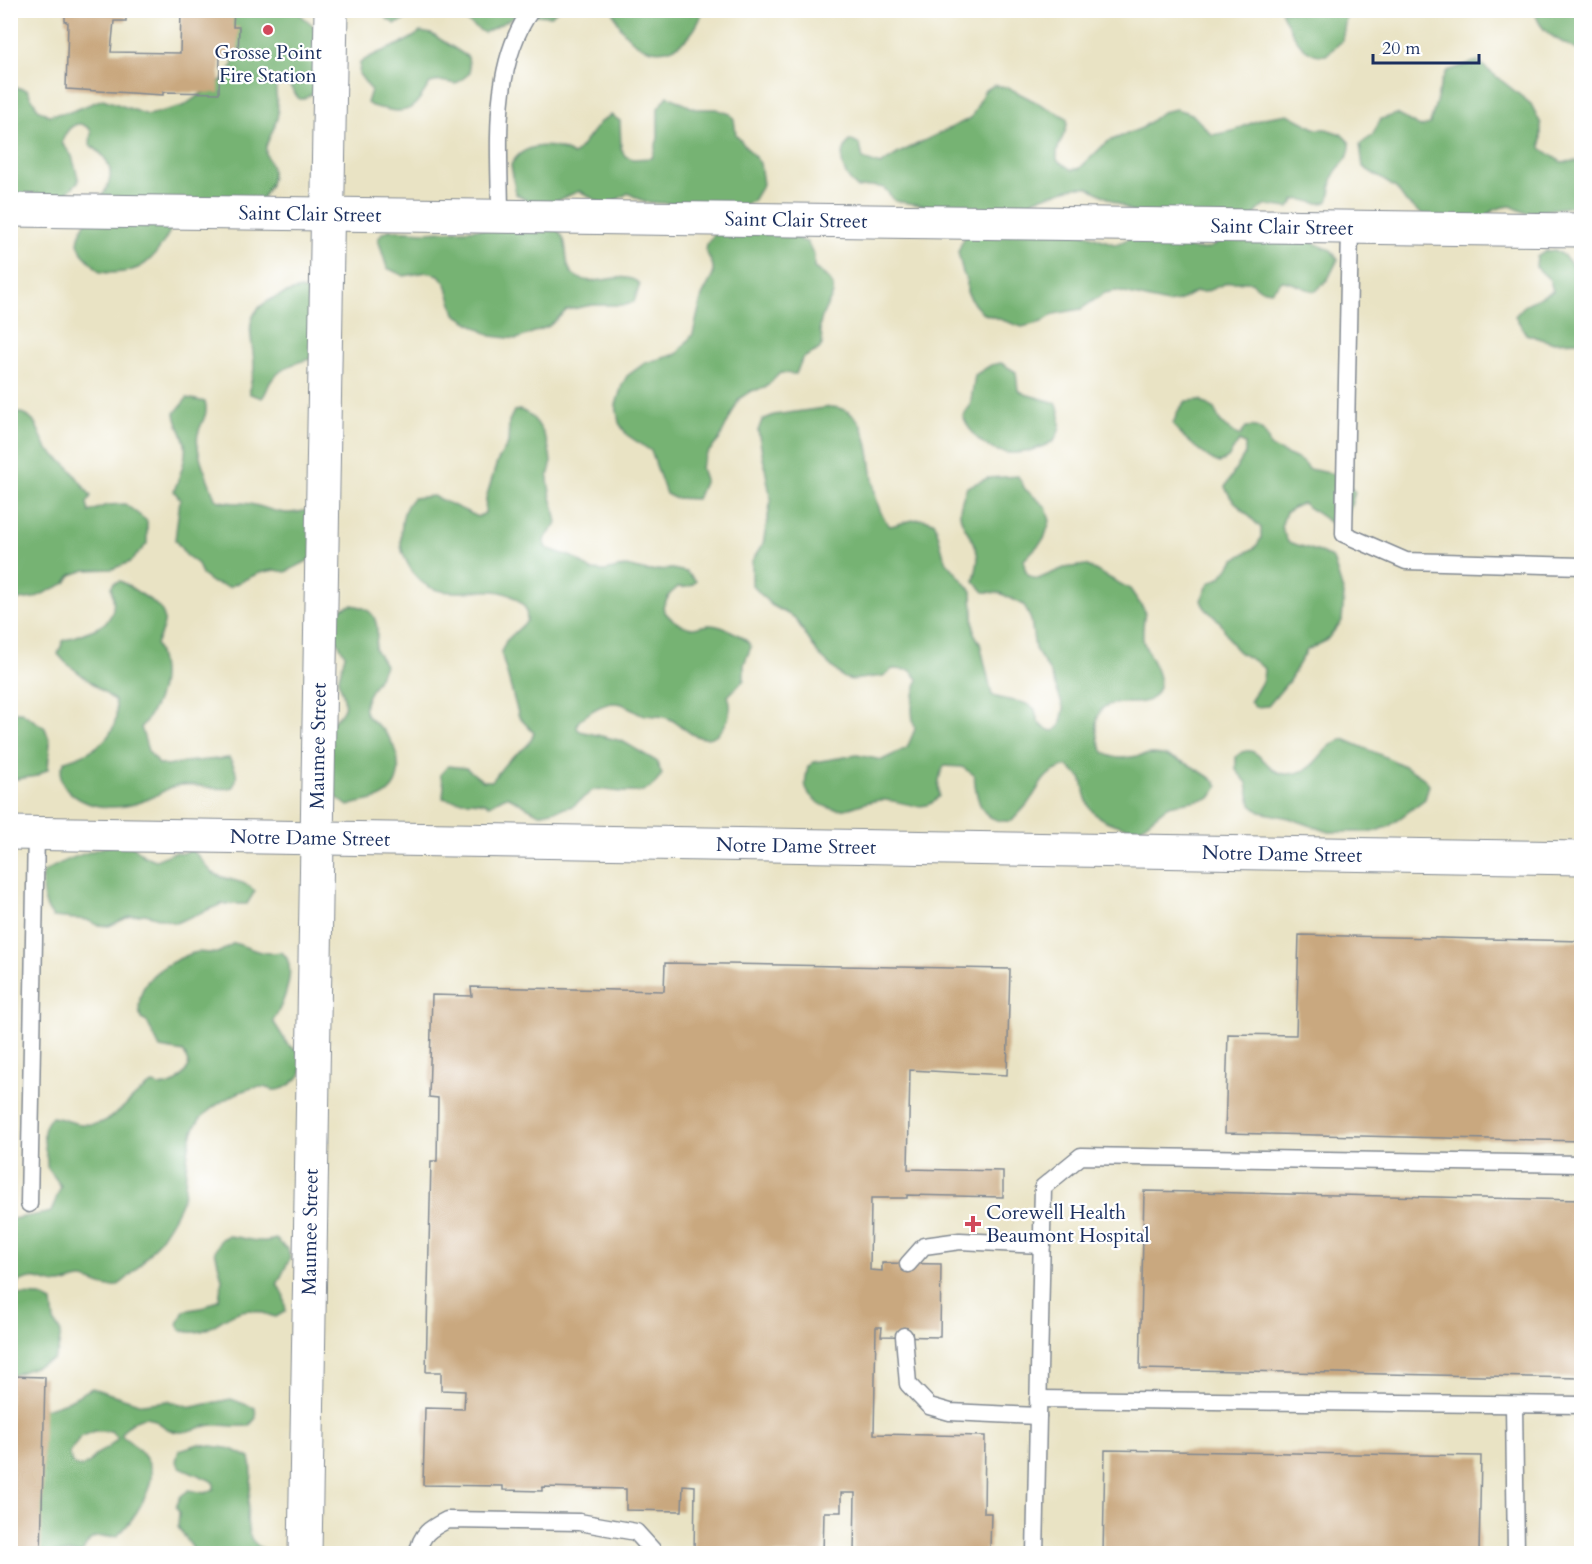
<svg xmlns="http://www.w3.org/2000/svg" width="1592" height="1564" viewBox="0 0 1592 1564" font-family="Cardo,serif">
  <rect width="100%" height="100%" fill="#fff"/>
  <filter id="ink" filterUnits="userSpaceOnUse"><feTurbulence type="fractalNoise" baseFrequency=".0167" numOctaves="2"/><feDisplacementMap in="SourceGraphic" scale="12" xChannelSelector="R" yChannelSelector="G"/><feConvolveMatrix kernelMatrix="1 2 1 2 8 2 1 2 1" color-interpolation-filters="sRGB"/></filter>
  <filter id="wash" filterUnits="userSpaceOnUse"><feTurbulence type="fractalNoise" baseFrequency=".008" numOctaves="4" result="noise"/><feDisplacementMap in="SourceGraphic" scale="24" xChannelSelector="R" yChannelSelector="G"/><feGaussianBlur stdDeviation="1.35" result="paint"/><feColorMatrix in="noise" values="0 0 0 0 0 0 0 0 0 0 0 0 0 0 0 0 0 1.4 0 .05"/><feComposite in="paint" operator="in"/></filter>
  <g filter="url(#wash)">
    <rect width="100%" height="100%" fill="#e9e3c4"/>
    <!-- forest -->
    <g fill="#76b373" stroke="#487168" stroke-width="1.5" fill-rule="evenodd">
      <path d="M223,11H296L315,27L316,91L304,99H299L286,81L278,79C273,89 278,101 278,112C277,127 269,135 266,147C264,156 271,162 272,170C274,184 262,198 255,209L172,227C155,261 140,277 100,272L82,253L78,243C82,206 140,178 90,145L91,131C78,116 66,128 62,143L72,156L79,181C53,209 45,201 10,197V86L27,90L38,109L48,115L70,112L103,99L148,115L183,106L226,77L233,64Z"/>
      <polygon points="380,11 414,11 403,21 395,24 387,19"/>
      <polygon points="456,11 557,11 551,16 520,14 484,33 463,19"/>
      <path d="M613,11V10L703,11C685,65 631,63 613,11Z"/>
      <path d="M1281,11H1347L1342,41L1326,55C1301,58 1290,29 1281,11Z"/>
      <path d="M1535,11H1581V52C1562,42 1539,34 1535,11Z"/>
      <path d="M420,32L432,34L468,57L470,73L456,84L440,81L430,83C417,104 412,116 385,109C378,107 373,108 367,103L371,90L359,74L360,63C378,49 403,47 420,32Z"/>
      <polygon points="1477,61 1531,104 1541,124 1541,148 1561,162 1581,161 1581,205 1526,213 1511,206 1503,207 1494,210 1471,228 1433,222 1406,202 1396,188 1363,167 1360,144 1372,136 1381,119 1397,114 1420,127 1430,124 1442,80 1447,71"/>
      <path d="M995,85L1009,88L1067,118C1069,135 1055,142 1057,160L1072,170L1080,168L1107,142L1142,128L1162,112L1176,109L1192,114L1212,135L1233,131L1263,118L1288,114L1316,129H1326L1341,134L1350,143C1351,163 1338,163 1333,177C1330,185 1332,193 1328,201C1316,208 1307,197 1295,200L1289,208C1271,207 1264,199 1253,218L1331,250L1338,259L1328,279L1316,291C1304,290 1296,282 1282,281L1271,291L1260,289L1251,282H1229L1205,292H1195L1179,301L1167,303L1116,291L1105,293L1081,309L1054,314L1042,322L1022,327L982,313L974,304L967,292V281L963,273L958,252L966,232L928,206L895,201L884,188L874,186L857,188C842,174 836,157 850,140L860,145L863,159L880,165L899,153L971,118L985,90ZM1076,187H1088L1135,213L1221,240C1193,267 1170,228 1140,234C1131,236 1124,243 1114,244L1022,211L1035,199Z"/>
      <path d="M668,96L695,109H716L730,114L734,119L736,135L760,163L763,184L753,201L737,207L645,202L628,193L608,205L600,203L580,191C547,202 550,216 516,194L511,165C523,142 554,142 573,155L576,153L600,122L611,115L620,121L621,148L625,156L633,159L652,158L658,138V108Z"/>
      <path d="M554,225C557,229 562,235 564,240C568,251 564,267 574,275C594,291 622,267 640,284L634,302L626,305H592L567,310L549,326L517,339L491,336L455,314L446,284L439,275L427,272L404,276L387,268L378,239L382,233L389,230L426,232Z"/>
      <path d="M762,226L807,242L814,255V268C852,291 823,298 820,326C819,333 826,342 820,348C816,353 808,354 804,358C800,361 798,370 796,374L780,373L765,388L751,391L739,399L719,440L706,455L701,467L705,480L697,499L674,498L666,494L651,451L627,435L619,423L616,405L622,385L627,376L645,363L677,354L693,334L702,296L713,275V266L706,251L707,244L716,232Z"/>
      <path d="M1555,250C1588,267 1582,309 1581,341L1551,342L1526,334L1515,316L1526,304L1553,291L1550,280L1536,267L1537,257L1546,251Z"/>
      <path d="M301,289L311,292L319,359C303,358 281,367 271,381C267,387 267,393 262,398L250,394C248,383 254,377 254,367C254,336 238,315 274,298C283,294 291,291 301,289Z"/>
      <path d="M1001,363L1016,372L1018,390L1025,394L1056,403C1062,415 1062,429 1054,441C1017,461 981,458 963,416L970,406L975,375L991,365Z"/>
      <path d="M187,398L205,402C209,416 201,421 198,434C194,451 210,482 215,499C224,504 232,502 242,503C268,505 279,519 307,510L317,556L286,572L275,570L259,573L229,587L213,583L202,575L198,564L186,555L175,540L180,499L174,491C179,477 189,455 184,440C181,430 176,424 175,413Z"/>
      <path d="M1200,400L1215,409C1220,425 1225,428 1240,436L1246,427C1260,424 1267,434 1270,446C1283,455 1300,456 1309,469L1335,474L1355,492L1346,522L1335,526L1302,503L1286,512L1281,527L1288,542L1323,553L1333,559L1344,594L1342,621L1326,641L1307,650L1289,681L1268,706L1255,707L1250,702L1263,680L1264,669C1257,660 1245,658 1237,650C1228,641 1226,630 1219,621C1212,613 1204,611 1201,600L1209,583L1220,578L1235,559L1256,547L1261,538V528L1231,498L1225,487L1245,454V444L1239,441L1228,458L1220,463C1211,462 1177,433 1173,424L1178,411L1186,401Z"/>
      <path d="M831,407C887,410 859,497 890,526C907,523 918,514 935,523L945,560L972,591L974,633L980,643L992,695C1006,703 1022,698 1035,709C1037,722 1040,729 1054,731L1060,726L1064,709L1050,672L1035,649L1031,620L1024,605L1000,593L984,592L974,581C975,572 980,561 977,553C968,521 950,526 967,487L988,478L1018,476L1025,489L1046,507L1050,521L1044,539L1024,560C1024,572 1027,576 1038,579L1064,568L1086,565L1130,589L1145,611C1144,620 1142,630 1143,639C1145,655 1172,680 1152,698C1136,712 1094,687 1097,730C1098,737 1099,747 1104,752C1116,764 1139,754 1153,754C1176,755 1198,769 1216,782L1218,787L1210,798L1169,805L1140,828C1122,828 1093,822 1087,801C1084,794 1084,785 1081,778L1067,766C1041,774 1043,783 1029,802C1024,809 1017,815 1012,821C980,824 976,799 974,775L962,767L944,766C938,777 938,784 939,796C925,816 901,799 882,800C855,801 842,821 815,800C802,790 805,781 808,767L814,762L857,755L882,760L907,748L915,729C909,709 913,698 918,679L910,670L893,669L883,676L852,680L844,678L818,654L795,618L771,605L752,585V561L763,544L771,500L758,431L762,420L774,415Z"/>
      <path d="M520,410C539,416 550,443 551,463C551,468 549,472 548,477C548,491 555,509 557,523L544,540L546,548L575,558L591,570L605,571L626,566L647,571L672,569L686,572L696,581C692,588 685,588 678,587L670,594L663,607C665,617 681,626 692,628C698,628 705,624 711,625C723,626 746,636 751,647L744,664V680L728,696C735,711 724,737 706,738C691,738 682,725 670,719C661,715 652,716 643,715C637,714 632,709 627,706C610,697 590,711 578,722L577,728L580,731L622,741L656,761L662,774C646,804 618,788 593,790L573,806L539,814L509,797H504L490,805C474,798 460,804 443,798L444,785L440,775L448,766L466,768L483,781H492C497,775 502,767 508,761C518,750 529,750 534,733L519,717L501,652L506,641L527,621L526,609C496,566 438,620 409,566C403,555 400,549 401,536C402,522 402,509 413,498L433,496L478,517L485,513L486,498L497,462L508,444L509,421L514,411Z"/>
      <polygon points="15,412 25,414 35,423 47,449 69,467 91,496 87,503 89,512 107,505 125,504 147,521 147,544 130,562 112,569 86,570 71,575 66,583 34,598 11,601 10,413"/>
      <path d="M120,581C128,585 134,590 141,594C167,611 170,616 156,644C168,675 162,702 141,727L148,751L159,764L168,766L185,762L229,758C236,769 240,777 232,788C214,791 198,783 180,785C168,787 161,793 151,798C122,811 86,812 65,787C59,781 60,769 65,761C94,753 123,735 115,701L65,662L58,654L63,641C91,628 123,629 111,587L114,583Z"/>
      <path d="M352,605C378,608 380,627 375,649L385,665C381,679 362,696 365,711C368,721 378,724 384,731C400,750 408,785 379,798C369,802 358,802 348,806L331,793L316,734C341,714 353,714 338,681L345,655L329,627C334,613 338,608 352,605Z"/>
      <polygon points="11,712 21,712 45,728 50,742 48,769 37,776 11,780"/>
      <path d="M1343,739C1372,752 1401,761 1426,780L1429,785L1425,799L1388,827L1372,832H1329L1289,818L1260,812L1251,805L1247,783L1236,770V757C1257,736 1266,775 1286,774C1321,773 1317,747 1343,739Z"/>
      <path d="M129,842L144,856L156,860L175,852L184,853L190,850C202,855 204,868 215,874C230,882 243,879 255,891L247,904H222L176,923L145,914L131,916L109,926L97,925L87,920L53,917C43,905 41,888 43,873C63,859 106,845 129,842Z"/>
      <path d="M234,943C251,948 262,956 281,952C300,964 283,1005 273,1021L288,1045L303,1054L301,1075C294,1081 285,1091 274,1090C270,1089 265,1087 261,1087C244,1086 212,1106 201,1118C187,1132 186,1170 185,1188C183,1212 139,1273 118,1285C106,1291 95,1281 83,1279C74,1278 66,1285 57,1284C41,1282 33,1273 18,1283L16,1289L19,1295L40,1296L52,1302L54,1321L61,1333L58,1351L53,1360L11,1376L10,1220C25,1215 37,1216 51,1212L61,1186L47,1167C48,1149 36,1132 52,1117C68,1119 75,1126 94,1124C117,1122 132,1092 153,1084C170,1091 180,1081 189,1066L184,1052L160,1048L147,1022L141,1019C131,981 164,964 193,953C201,951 210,954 217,953C223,951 229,946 234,943Z"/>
      <path d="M227,1236C244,1237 261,1245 276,1239L288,1250L290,1258L277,1285L283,1292L286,1311L276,1317C267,1315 256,1309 247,1310C221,1313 209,1340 181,1330L178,1324L184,1311L205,1307L219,1299L222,1279L215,1251L221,1239Z"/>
      <path d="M92,1388L142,1404L168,1401L192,1407L231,1399L255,1408L256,1418L249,1426C237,1427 228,1425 216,1425C204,1424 192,1433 179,1432C159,1432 153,1404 129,1425C124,1429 122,1431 122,1436C133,1444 146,1454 150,1467C157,1486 131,1524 117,1536C96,1539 93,1530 82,1553H14L39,1411L66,1402ZM95,1431H111L118,1438L109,1447L95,1455L90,1463L81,1467L73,1465L69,1453L80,1437Z"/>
      <path d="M199,1444L232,1449L250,1458C257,1483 240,1514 251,1538C255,1546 263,1548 269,1553H196L178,1527L179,1512L176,1507L181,1496L189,1490L205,1493L214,1489V1482L180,1467L176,1461L179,1450Z"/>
    </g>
    <g id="blocks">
      <!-- building -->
      <g fill="#c9a87f">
        <polygon points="68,10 126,10 126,21 114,21 111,52 180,53 181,10 234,10 233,27 239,27 238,57 220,57 219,93 163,92 163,95 66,89 68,23 65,21 65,13"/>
        <polygon points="1299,935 1582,941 1582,1141 1225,1133 1228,1034 1296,1035"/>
        <polygon points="665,963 1010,969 1007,1075 910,1070 908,1169 1003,1171 1003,1197 907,1195 907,1198 871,1198 870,1270 882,1271 882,1263 941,1264 940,1337 881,1336 882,1327 876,1327 874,1434 985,1436 984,1513 991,1513 990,1549 986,1548 986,1554 854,1554 855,1493 841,1493 841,1512 824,1512 823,1554 694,1553 695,1486 683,1485 682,1511 626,1510 626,1489 542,1487 542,1491 503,1490 503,1486 423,1485 425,1408 464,1409 465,1391 441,1390 441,1372 426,1372 431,1161 437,1161 438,1098 429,1097 432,995 472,996 471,987 664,991"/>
        <polygon points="1144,1191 1582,1200 1582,1378 1140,1369"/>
        <polygon points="10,1376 45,1377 41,1554 10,1554"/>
        <polygon points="1105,1450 1481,1456 1479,1554 1103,1554"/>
      </g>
    </g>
  </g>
  <g filter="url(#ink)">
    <use href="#blocks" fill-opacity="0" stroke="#828991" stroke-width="1.5"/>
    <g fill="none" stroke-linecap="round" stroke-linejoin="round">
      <!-- lane casing -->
      <g stroke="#828991" stroke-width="19">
        <g id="lane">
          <path d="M500,217C500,150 490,67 531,10"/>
          <polyline points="1350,228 1344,534 1406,561 1582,566"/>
          <polyline points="29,1204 36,833"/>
          <polyline points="908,1264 924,1246 960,1241 1042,1245"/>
          <polyline points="904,1336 908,1384 929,1406 950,1412 1038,1416"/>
          <polyline points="1038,1399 1582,1405"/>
          <polyline points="1514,1405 1516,1554"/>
          <path d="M418,1554C420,1534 431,1528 447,1520L579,1522L636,1532L656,1554"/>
          <polyline points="1035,1554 1043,1187 1081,1156 1582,1164"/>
        </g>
      </g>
      <!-- street casing -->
      <g stroke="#828991" stroke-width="35">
        <g id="street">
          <polyline points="10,210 1582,230"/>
          <polyline points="10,833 1582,858"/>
          <polyline points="305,1554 331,10"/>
        </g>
      </g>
      <!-- lane -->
      <use href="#lane" stroke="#fff" stroke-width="16"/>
      <!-- street -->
      <use href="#street" stroke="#fff" stroke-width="33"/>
    </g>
  </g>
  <!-- markers -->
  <g fill="#d1495b" stroke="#fff" stroke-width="2">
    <circle cx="268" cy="30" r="6"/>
    <path d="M970 1215h6v6h6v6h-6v6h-6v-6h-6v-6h6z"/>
  </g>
  <g text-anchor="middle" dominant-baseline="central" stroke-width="4.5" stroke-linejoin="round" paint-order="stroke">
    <!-- poi labels -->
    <g font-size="20" fill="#1b2f5e" stroke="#fff">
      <text x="268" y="52">Grosse Point<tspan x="268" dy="23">Fire Station</tspan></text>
      <text x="986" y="1212" text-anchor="start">Corewell Health<tspan x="986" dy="23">Beaumont Hospital</tspan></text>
    </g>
    <!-- street labels -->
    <g font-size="20" fill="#1b2f5e" stroke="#fff">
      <text transform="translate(310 214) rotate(1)">Saint Clair Street</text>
      <text transform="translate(796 220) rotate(1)">Saint Clair Street</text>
      <text transform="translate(1282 227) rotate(1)">Saint Clair Street</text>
      <text transform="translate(318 746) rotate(-89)">Maumee Street</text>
      <text transform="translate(310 838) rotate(1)">Notre Dame Street</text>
      <text transform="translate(796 846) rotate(1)">Notre Dame Street</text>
      <text transform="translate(1282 854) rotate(1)">Notre Dame Street</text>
      <text transform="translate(310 1232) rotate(-89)">Maumee Street</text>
    </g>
  </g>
  <!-- margin -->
  <rect width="1592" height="1564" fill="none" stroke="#fff" stroke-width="36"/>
  <!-- scale -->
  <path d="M1373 54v9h106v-9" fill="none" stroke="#1b2f5e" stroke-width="3"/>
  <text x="1382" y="54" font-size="18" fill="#1b2f5e" stroke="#ffffff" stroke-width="4.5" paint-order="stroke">20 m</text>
</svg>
